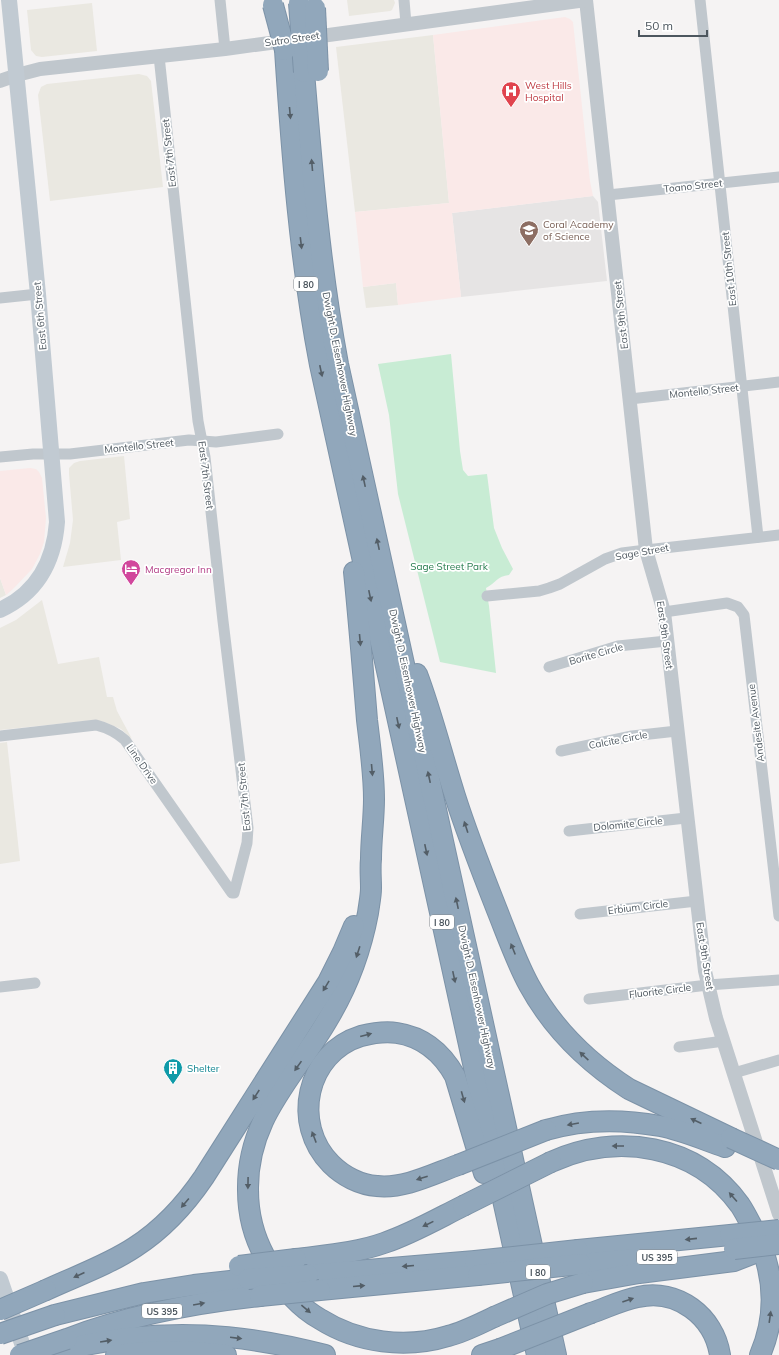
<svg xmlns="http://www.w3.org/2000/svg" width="779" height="1355" viewBox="0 0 779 1355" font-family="Mulish,sans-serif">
  <rect width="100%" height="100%" fill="#f5f3f3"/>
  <!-- commercial -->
  <g fill="#eae8e1">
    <polygon points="347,0 394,0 395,3 392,10 390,11 349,16"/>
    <polygon points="92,3 97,51 42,57 36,56 31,50 27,10"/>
    <polygon points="433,35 449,203 355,212 336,47"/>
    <polygon points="139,74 147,76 151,81 163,187 50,201 38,95 41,87 47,84"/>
    <polygon points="396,283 398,305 366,308 363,287"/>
    <polygon points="124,456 130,519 117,522 121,560 63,567 70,543 73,520 69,474 69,468 74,463 80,461"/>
    <polygon points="0,578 6,595 0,598"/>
    <polygon points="42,600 58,664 99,657 107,697 113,697 117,711 132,739 121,729 104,722 95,720 0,730 0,628 16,620"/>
    <polygon points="7,742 20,861 0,864 0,743"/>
  </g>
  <!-- education -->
  <polygon fill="#e6e4e4" points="593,196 598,202 607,281 461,297 452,213"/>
  <!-- medical -->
  <g fill="#fae9e8">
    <polygon points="565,17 570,19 573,22 590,181 593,196 452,213 461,297 398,305 396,283 363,287 355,212 449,203 433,35"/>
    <polygon points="30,468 36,469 39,472 42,478 46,518 44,542 40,554 32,569 13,589 6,595 0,578 0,471"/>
  </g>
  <!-- green -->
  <path fill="#c8ecd4" d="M451,354L460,451L463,470L468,476L487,474L494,528L502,548L513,569L509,575C497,576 496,583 486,588L489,606L496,673L440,662L398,494L389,415L378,364Z"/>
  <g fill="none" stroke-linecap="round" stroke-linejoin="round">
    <!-- motorway casing -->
    <g stroke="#7c92a7" stroke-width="22">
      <g id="motorway">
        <path d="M285,50C292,156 300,261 320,365L537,1355"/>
        <path d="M304,72C312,170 320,268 338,364L556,1355"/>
        <path d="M354,572C359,621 363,671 367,720C370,746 374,773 374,799C374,819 371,839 371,859C370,868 371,878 371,888C371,896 369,905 368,913C361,950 348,986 328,1019C294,1078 247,1117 248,1190C248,1213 254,1237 265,1257C278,1282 295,1305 320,1319C358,1343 406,1349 448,1336C464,1332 479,1324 494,1317"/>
        <path d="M417,674C432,714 442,755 455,796C467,834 482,872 497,910C507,935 516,961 529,985C553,1029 587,1062 629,1089L731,1138"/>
        <path d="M546,1130C583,1119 622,1119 660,1126C682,1130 704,1140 725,1147"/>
        <path d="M551,1162C617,1132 696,1144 740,1205C746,1214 750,1223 755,1232C774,1271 778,1313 760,1355"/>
        <path d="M458,1165C433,1174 404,1189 377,1186C360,1185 343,1176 331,1164C291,1124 306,1053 361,1036C373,1033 385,1031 397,1033C424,1037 442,1053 455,1076L484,1173"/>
        <polyline points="578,1250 730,1235"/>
        <path d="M296,1259C326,1255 356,1253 384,1243C411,1234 437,1219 463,1206"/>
        <polyline points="581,1264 660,1257"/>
        <polyline points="308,1275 475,1261"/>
        <polyline points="583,1283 639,1273 734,1261 752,1254"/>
        <path d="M46,1290C76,1276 108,1265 135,1247C163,1229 185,1205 204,1177L328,982L343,952L354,926"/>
        <polyline points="320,1290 478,1275"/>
        <path d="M591,1313C606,1308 622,1300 638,1297C677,1288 714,1316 720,1355"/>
        <polyline points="55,1315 144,1293 194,1285 248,1279"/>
        <path d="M67,1339C129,1315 194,1303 260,1296"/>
        <path d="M45,1353C73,1348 101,1341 129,1338C197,1330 260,1338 325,1355"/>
        <path d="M116,1355C152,1350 189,1350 226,1355"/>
        <polyline points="482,1355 500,1349"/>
      </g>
    </g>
    <!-- minor -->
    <g stroke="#c0c7cd" stroke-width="11">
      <polyline points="220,0 225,49"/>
      <polyline points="404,0 406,24"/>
      <polyline points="700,0 758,537"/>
      <polyline points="608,195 779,177"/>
      <polyline points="0,298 38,294"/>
      <polyline points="630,399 779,382"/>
      <polyline points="0,457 33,454 70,454 189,440 216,442 278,434"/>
      <polyline points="487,596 539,591 549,588 560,584 605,559 622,553 646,550 779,535"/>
      <polyline points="664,612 727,603 738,607 744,615 779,916"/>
      <polyline points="549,667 618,646 667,641"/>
      <path d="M0,736L96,725C108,728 116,732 125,740L232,893H234L247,843L248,828L223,621L205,457L198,421L159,56"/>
      <polyline points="561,751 632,736 677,731"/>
      <polyline points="569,831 686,818"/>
      <polyline points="580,914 697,901"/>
      <polyline points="0,987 35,983"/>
      <polyline points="589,999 708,985 779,980"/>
      <polyline points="679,1047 724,1041"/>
      <polyline points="734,1073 779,1060"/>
    </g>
    <!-- tertiary -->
    <g stroke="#c0c7cd" stroke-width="14">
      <polyline points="586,0 646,550 664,612 705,971 716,1018 779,1214"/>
      <polyline points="0,81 17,75 40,69 225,49 586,0"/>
    </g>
    <!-- secondary -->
    <g stroke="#c1cad2" stroke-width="16">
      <path d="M0,610C37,593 54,562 57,522L38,294L9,0"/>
      <polyline points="0,1279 26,1355"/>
    </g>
    <!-- motorway -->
    <use href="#motorway" stroke="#91a7bb" stroke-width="20"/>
    <!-- motorway-bridge casing -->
    <g stroke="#7c92a7" stroke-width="22" stroke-linecap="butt">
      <g id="motorway-bridge">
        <polyline points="299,3 304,72"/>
        <polyline points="273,5 285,50"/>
        <polyline points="315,8 318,71"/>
        <polyline points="731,1138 779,1160"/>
        <polyline points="458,1165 546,1130"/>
        <polyline points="463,1206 551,1162"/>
        <polyline points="730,1235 779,1230"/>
        <polyline points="734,1249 779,1244"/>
        <polyline points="475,1261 578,1250"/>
        <polyline points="239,1266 296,1259"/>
        <polyline points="478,1275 581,1264"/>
        <polyline points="248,1279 308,1275"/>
        <polyline points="260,1296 320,1290"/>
        <polyline points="0,1310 46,1290"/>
        <polyline points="494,1317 547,1294 583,1283"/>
        <polyline points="0,1334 55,1315"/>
        <polyline points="500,1349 591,1313"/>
        <polyline points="20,1355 67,1339"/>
      </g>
    </g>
    <!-- motorway-bridge -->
    <use href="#motorway-bridge" stroke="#91a7bb" stroke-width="20"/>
  </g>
  <!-- one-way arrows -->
  <defs><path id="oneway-solid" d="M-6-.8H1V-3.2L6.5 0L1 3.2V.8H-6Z"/></defs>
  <g fill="#535e67">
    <use href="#oneway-solid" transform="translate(290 113) rotate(85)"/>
    <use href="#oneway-solid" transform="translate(312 165) rotate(-95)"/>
    <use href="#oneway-solid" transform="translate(301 243) rotate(83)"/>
    <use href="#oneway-solid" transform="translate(321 371) rotate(78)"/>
    <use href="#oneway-solid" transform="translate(364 481) rotate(-102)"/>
    <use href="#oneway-solid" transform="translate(378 544) rotate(-102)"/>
    <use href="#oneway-solid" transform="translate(370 596) rotate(78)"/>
    <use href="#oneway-solid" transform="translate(360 640) rotate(85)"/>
    <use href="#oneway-solid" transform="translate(398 723) rotate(78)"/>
    <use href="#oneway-solid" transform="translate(372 770) rotate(85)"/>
    <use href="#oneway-solid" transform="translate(429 777) rotate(-102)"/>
    <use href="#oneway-solid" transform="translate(466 827) rotate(-108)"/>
    <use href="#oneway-solid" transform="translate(426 850) rotate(78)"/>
    <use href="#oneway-solid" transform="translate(457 903) rotate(-102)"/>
    <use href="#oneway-solid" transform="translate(513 949) rotate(-112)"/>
    <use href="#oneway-solid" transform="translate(358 952) rotate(108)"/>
    <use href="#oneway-solid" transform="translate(454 977) rotate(78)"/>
    <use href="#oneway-solid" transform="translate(326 986) rotate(121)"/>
    <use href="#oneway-solid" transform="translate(366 1035) rotate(-15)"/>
    <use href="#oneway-solid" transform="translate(584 1056) rotate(-137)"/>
    <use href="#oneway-solid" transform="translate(298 1066) rotate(125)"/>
    <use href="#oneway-solid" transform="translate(256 1095) rotate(123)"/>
    <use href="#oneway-solid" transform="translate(463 1097) rotate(74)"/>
    <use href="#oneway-solid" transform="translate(696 1121) rotate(-155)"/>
    <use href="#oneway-solid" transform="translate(573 1124) rotate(170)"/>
    <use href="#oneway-solid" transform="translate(314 1137) rotate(-111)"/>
    <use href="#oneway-solid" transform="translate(618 1146) rotate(-180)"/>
    <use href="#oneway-solid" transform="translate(422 1178) rotate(162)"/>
    <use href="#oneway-solid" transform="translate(248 1183) rotate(91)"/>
    <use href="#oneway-solid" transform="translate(733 1197) rotate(-131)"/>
    <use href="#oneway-solid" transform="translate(185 1203) rotate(130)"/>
    <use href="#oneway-solid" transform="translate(428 1224) rotate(154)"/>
    <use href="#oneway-solid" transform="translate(691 1239) rotate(174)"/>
    <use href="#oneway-solid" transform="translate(408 1266) rotate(175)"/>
    <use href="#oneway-solid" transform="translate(79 1275) rotate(156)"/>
    <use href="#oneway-solid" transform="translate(359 1286) rotate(-5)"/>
    <use href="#oneway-solid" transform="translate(628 1300) rotate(-19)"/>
    <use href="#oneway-solid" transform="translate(199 1304) rotate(-10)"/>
    <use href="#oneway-solid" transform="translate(306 1309) rotate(40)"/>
    <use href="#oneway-solid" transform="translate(770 1317) rotate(-82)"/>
    <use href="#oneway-solid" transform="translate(236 1338) rotate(7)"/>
    <use href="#oneway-solid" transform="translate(106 1341) rotate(-9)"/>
  </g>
  <!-- icons -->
  <defs>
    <g id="hospital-pin" transform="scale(1)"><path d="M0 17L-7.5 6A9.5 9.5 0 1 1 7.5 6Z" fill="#e0444e" stroke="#fff"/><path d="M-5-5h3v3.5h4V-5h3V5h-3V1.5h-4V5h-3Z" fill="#fff"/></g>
    <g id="school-pin" transform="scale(1)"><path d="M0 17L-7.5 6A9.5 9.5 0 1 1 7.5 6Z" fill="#8d6e63" stroke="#fff"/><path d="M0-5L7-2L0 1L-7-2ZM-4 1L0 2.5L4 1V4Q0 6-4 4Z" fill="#fff"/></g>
    <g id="hotel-pin" transform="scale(1)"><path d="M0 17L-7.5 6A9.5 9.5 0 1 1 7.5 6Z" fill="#d1479c" stroke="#fff"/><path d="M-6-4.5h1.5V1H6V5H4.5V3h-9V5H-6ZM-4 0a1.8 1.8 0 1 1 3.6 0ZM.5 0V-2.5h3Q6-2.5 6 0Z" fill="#fff"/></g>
    <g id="building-pin" transform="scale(1)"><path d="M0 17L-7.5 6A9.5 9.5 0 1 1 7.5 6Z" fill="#0f9aa8" stroke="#fff"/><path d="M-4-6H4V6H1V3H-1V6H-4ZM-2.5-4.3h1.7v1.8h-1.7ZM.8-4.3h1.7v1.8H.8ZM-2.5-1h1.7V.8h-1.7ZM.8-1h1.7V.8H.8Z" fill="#fff"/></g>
  </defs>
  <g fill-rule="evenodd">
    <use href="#hospital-pin" x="511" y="91"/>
    <use href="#school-pin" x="529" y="230"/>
    <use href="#hotel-pin" x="131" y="569"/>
    <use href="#building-pin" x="173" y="1068"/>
  </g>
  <g text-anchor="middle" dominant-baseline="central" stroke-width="3.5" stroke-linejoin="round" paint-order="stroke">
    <!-- shield labels -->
    <g fill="#fff" stroke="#82898e" stroke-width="1">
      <rect x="294" y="277" width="24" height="14" rx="3"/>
      <rect x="430" y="915" width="24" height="14" rx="3"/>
      <rect x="637" y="1250" width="40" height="14" rx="3"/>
      <rect x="526" y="1265" width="24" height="14" rx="3"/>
      <rect x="142" y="1304" width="40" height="14" rx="3"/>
    </g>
    <g font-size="9" font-weight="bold" fill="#4c565e">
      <text x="306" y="284">I 80</text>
      <text x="442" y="922">I 80</text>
      <text x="657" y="1257">US 395</text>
      <text x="538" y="1272">I 80</text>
      <text x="162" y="1311">US 395</text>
    </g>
    <!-- street labels -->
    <g font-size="10" fill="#4c565e" stroke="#fff">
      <text transform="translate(292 39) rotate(-8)">Sutro Street</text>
      <text transform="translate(169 153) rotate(-96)">East 7th Street</text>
      <text transform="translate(693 186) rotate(-6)">Toano Street</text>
      <text transform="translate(729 269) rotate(-96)">East 10th Street</text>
      <text transform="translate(621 315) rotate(-96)">East 9th Street</text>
      <text transform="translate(40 316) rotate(-95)">East 6th Street</text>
      <text transform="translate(340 364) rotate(79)">Dwight D. Eisenhower Highway</text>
      <text transform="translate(704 391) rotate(-6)">Montello Street</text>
      <text transform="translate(139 446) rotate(-6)">Montello Street</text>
      <text transform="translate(206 475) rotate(83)">East 7th Street</text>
      <text transform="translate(642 552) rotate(-10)">Sage Street</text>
      <text transform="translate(665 635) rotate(82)">East 9th Street</text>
      <text transform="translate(596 654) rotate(-16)">Borite Circle</text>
      <text transform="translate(408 681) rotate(78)">Dwight D. Eisenhower Highway</text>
      <text transform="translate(756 723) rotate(-97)">Andesite Avenue</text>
      <text transform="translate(618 740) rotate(-11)">Calcite Circle</text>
      <text transform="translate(142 764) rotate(55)">Line Drive</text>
      <text transform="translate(244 797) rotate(-95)">East 7th Street</text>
      <text transform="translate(628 824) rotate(-6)">Dolomite Circle</text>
      <text transform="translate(638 907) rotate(-7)">Erbium Circle</text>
      <text transform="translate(705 956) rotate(81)">East 9th Street</text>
      <text transform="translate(660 991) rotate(-7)">Fluorite Circle</text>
      <text transform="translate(477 997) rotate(78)">Dwight D. Eisenhower Highway</text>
    </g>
    <!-- health labels -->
    <g font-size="10" fill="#be3a42" stroke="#fff" text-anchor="start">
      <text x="525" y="85">West Hills<tspan x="525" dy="12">Hospital</tspan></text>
    </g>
    <!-- education labels -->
    <g font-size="10" fill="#785e54" stroke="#fff" text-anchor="start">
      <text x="543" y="224">Coral Academy<tspan x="543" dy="12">of Science</tspan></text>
    </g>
    <!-- park labels -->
    <g font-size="10" fill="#237a4b" stroke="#fff">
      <text x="449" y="566">Sage Street Park</text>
    </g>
    <!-- hotel labels -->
    <g font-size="10" fill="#b23c85" stroke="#fff" text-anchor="start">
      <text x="145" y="569">Macgregor Inn</text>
    </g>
    <!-- culture labels -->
    <g font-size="10" fill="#0d838f" stroke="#fff" text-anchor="start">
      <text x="187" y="1068">Shelter</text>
    </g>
  </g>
  <!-- scale -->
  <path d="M639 30v6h68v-6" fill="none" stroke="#4c565e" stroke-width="2"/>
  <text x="645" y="30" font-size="12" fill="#4c565e" stroke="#ffffff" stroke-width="3" paint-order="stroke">50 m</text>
</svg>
